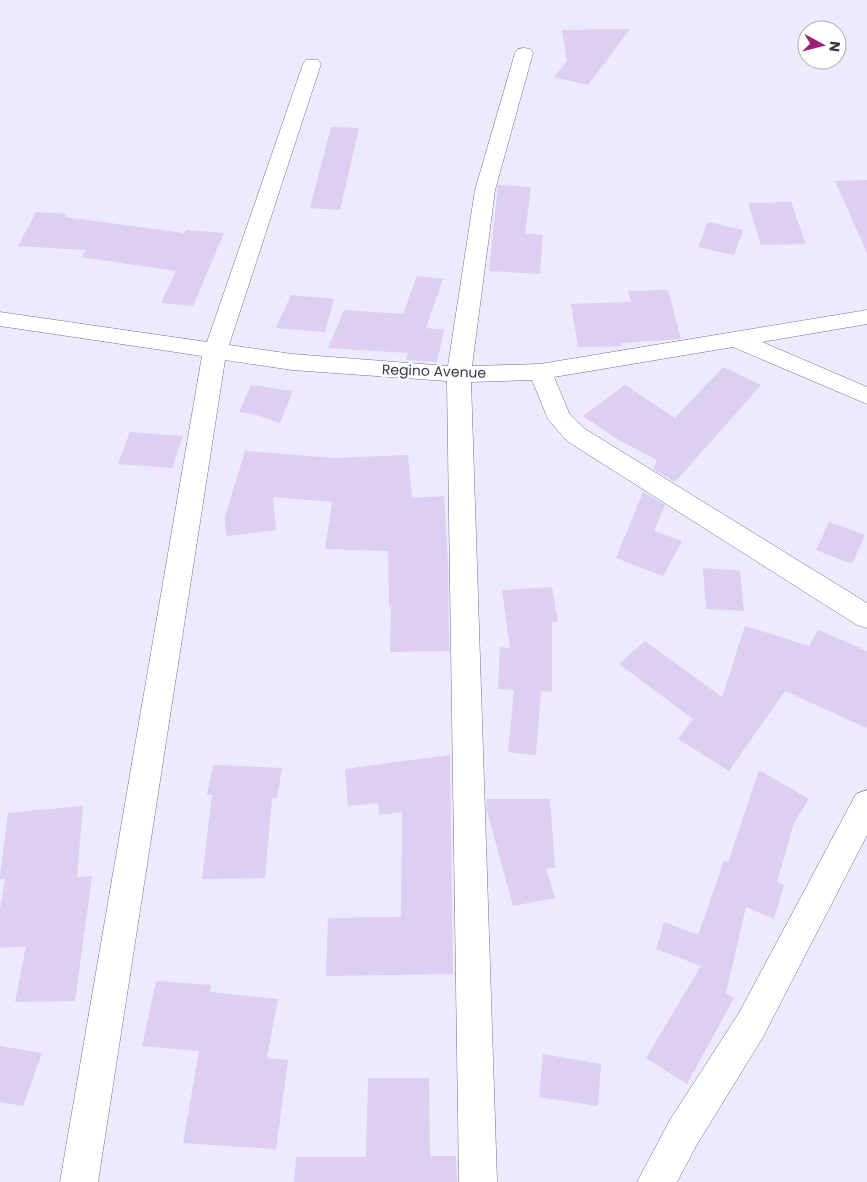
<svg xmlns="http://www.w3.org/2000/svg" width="867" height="1182" viewBox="0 0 867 1182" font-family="Poppins,sans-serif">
  <rect width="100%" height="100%" fill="#ede9fe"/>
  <!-- building -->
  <g fill="#dccff1">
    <polygon points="630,29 588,85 554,77 567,61 562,30"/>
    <polygon points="331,127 359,128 340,210 310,208"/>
    <polygon points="867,180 867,253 835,181"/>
    <polygon points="498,185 531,187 525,234 543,235 540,274 489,271"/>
    <polygon points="791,202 806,244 761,245 748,203"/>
    <polygon points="36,212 67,214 65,217 184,233 186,230 224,233 193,306 161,303 176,271 81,257 86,250 18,246"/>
    <polygon points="708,222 743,230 734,255 698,247"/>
    <polygon points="417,276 443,279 426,328 444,330 437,362 406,360 408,353 328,348 344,310 403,314"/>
    <polygon points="668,290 681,339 621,343 622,346 578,347 571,304 631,302 628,291"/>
    <polygon points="291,295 334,299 325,332 276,328"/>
    <polygon points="723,367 761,385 675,482 653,469 657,460 619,440 583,416 625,385 675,418"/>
    <polygon points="251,385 293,391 280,423 257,415 239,412"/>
    <polygon points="130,432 183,436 172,468 118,464"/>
    <polygon points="245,451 335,458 408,455 412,498 444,496 448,560 449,651 390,652 391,607 389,607 388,551 325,549 332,502 273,497 276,530 226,536 225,517"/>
    <polygon points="643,492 665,505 654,531 682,541 663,576 616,558"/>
    <polygon points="829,522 865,535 852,564 816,550"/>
    <polygon points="703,568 740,571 744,611 706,609"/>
    <polygon points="552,587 558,622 552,622 552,692 541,691 536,755 508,752 514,690 498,689 500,647 510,648 502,590"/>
    <polygon points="745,626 809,646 818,630 867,651 867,728 785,691 729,771 678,739 693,719 619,664 645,641 722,697"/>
    <polygon points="450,755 453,974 326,976 328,918 401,917 402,812 379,815 378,803 348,806 345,769"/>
    <polygon points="213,765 282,768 277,798 272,798 265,878 202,879 212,795 207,795"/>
    <polygon points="759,770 809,799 794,823 777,882 784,885 774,919 746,907 726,993 734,998 687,1084 646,1058 701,966 656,949 664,922 698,935 724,861 728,862"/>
    <polygon points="486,799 550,799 555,868 546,868 555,898 513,906 487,811"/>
    <polygon points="83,806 77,877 92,876 75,1001 15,1002 26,946 0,948 0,910 5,879 0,879 0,876 8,813"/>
    <polygon points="156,981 211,985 210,992 278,999 267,1058 288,1060 276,1149 183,1143 199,1051 142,1046"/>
    <polygon points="0,1046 42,1053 23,1106 0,1102"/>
    <polygon points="543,1054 601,1064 598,1106 539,1097"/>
    <polygon points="368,1078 429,1078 430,1156 456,1156 457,1182 294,1182 296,1157 366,1157"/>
  </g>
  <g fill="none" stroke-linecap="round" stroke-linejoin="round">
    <!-- minor casing -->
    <g stroke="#787190" stroke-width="1">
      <g id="minor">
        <polygon points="524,48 530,49 533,53 495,190 472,366 540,364 867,310 867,324 762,342 867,387 867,404 733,347 554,377 570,415 585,429 867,603 867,628 857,625 567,441 548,419 532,380 471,382 497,1182 459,1182 447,381 292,370 225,360 98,1182 60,1182 202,356 0,326 0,312 207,342 303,64 306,60 318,60 321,64 229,345 292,354 448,366 475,190 515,53 518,49"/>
        <polygon points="867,790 867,835 763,1037 696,1146 677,1182 637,1182 670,1120 739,1013 856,794"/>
      </g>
    </g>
    <!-- minor -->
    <use href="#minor" fill="#fff" fill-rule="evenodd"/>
  </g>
  <g text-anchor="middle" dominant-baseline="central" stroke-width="5" stroke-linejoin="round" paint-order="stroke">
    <!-- street labels -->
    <g font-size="14" fill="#393644" stroke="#fff">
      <text transform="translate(434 371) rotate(2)">Regino Avenue</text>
    </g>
  </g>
  <!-- north arrow -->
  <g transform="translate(822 45) rotate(97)"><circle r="24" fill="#ffffff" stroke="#b0afb4"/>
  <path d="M0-4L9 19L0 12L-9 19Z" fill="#9d2075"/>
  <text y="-8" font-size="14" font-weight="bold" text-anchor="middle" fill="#393644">N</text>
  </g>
</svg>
